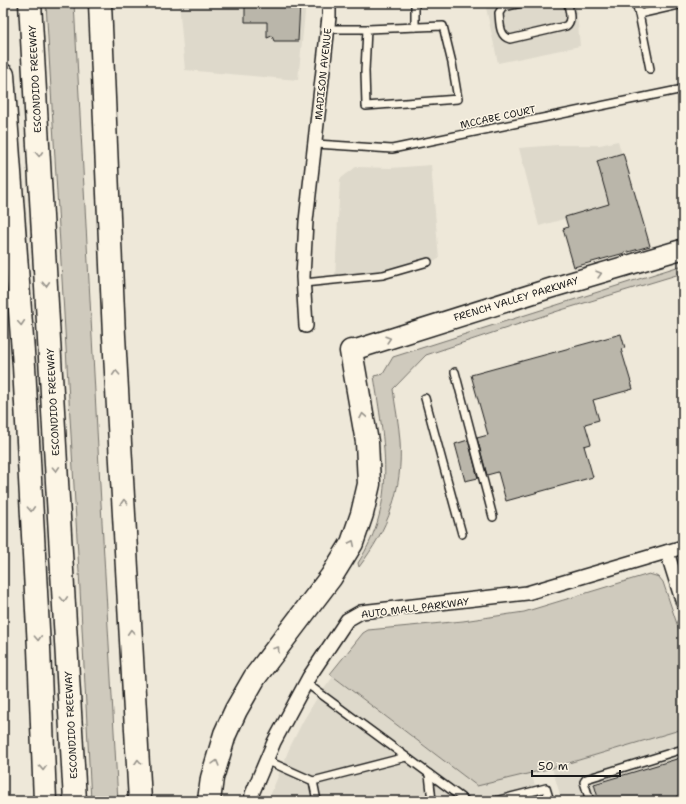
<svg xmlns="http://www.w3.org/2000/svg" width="686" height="804" viewBox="0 0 686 804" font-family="'Shantell Sans',sans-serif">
  <rect width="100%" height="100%" fill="#eee8d9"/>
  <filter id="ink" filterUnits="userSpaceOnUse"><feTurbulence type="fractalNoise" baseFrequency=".025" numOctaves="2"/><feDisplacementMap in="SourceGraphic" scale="8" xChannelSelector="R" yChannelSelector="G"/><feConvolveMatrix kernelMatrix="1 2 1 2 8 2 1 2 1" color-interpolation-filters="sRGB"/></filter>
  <g filter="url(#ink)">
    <!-- built -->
    <g fill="#ded9cb">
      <polygon points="179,3 306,3 298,80 185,70"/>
      <polygon points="485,3 576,3 580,46 498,63"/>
      <polygon points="618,141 635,199 539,226 519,148 557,145 600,145"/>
      <polygon points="431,165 439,259 404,270 335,278 340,179 356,167 391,168"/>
      <polygon points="333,677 477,786 531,773 540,801 268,801 289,749 303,721 317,698"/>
      <polygon points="683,729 683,801 562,801 552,768"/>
    </g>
    <!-- green -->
    <g fill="#cfcabd" stroke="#76736c">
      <polygon points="46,3 74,3 102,522 118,801 91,801 80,589"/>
      <path d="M683,265V273L558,311L426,355L393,389C395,406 399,424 400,441C403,490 388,529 359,567L358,563C398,501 384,443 374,376L383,374L393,357Z"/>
      <polygon points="649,574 659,577 663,582 683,642 683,729 552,768 477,786 330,674 363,633 368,630 463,621 524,612"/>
    </g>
    <!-- building -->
    <g fill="#bab6aa" stroke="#1c1c1c">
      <polygon points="245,3 300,3 298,41 274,41 272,36 267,38 267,22 245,22"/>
      <polygon points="623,153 650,246 574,267 563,229 568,227 565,217 609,204 597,161"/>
      <polygon points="621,334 625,348 621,349 633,389 593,400 599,420 585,424 591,444 584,446 593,477 506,501 498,472 487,475 477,438 488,435 471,375"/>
      <polygon points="468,440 478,478 465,481 455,444"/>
      <polygon points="680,758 683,769 683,801 599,801 594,784"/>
    </g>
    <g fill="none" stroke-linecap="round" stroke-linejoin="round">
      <!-- lane casing -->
      <g stroke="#1c1c1c" stroke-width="10">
        <g id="lane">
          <path d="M521,3L503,7L499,13C500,23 499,36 510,39L566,26C573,21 569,11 568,3"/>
          <polyline points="636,3 639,14"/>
          <polyline points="415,27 415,3"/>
          <polyline points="327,29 367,29 443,26 452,63 458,99 366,106 365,71 367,29"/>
          <polyline points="650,69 639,14 683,4"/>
          <polyline points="316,144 392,149 683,89"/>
          <polyline points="304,283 383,275 428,262"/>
          <polyline points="455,372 493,517"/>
          <polyline points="425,398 462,534"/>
          <polyline points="306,683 466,801"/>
          <polyline points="266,760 313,781 317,801"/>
          <polyline points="429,774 432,801"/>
          <polyline points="313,781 406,757"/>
          <polyline points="495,801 546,788 550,801"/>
          <polyline points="590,801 584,782 586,779 683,749"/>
        </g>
      </g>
      <!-- street casing -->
      <g stroke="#1c1c1c" stroke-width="16">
        <g id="street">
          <polyline points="306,326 303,277 306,221 329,17 329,3"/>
          <polyline points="667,552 683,603"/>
          <polyline points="251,801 252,794 274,742 309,677 347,620 361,612 527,593 683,547"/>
        </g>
      </g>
      <!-- secondary casing -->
      <g stroke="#1c1c1c" stroke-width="22">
        <polyline id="secondary" points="351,351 551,288 683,249"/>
      </g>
      <!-- highway casing -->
      <g stroke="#1c1c1c" stroke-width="25">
        <g id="highway">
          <polyline points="30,3 75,801"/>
          <polyline points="100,3 114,336 140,801"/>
          <polyline points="3,75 24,366 39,648 45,801"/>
          <polyline points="209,801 212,778 225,734 236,710 255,677 331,577 352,543 362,514 369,484 367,442 351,351"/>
        </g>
      </g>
      <!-- lane -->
      <use href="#lane" stroke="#fcf5e5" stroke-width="7"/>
      <!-- street -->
      <use href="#street" stroke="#fcf5e5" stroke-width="13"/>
      <!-- secondary -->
      <use href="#secondary" stroke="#fcf5e5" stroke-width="19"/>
      <!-- highway -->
      <use href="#highway" stroke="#fcf5e5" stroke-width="22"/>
    </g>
    <!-- one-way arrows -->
    <defs><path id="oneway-chevron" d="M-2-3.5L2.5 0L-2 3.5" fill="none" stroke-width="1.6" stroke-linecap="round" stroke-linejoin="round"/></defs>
    <g stroke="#97938b">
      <use href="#oneway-chevron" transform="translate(39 154) rotate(87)"/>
      <use href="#oneway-chevron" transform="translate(599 274) rotate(-16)"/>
      <use href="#oneway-chevron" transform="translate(46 284) rotate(87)"/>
      <use href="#oneway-chevron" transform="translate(21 323) rotate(86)"/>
      <use href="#oneway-chevron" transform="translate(388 339) rotate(-17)"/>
      <use href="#oneway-chevron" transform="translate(116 373) rotate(-93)"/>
      <use href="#oneway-chevron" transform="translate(363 416) rotate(-101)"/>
      <use href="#oneway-chevron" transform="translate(56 469) rotate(87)"/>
      <use href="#oneway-chevron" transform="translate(124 502) rotate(-93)"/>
      <use href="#oneway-chevron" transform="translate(31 509) rotate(87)"/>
      <use href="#oneway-chevron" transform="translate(352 543) rotate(-64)"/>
      <use href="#oneway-chevron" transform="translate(64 599) rotate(87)"/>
      <use href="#oneway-chevron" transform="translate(131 632) rotate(-93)"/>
      <use href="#oneway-chevron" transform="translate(38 638) rotate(87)"/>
      <use href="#oneway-chevron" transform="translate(277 649) rotate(-53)"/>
      <use href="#oneway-chevron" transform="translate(138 762) rotate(-93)"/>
      <use href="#oneway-chevron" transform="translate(216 763) rotate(-74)"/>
      <use href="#oneway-chevron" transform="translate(43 768) rotate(88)"/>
    </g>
  </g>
  <g text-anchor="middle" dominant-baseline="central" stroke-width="3" stroke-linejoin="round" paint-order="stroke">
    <!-- street labels -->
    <g font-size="10" fill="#1c1c1c" stroke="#fcf5e5">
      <text transform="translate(323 74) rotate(-84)">MADISON AVENUE</text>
      <text transform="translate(35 79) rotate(-93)">ESCONDIDO FREEWAY</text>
      <text transform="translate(498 117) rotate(-12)">MCCABE COURT</text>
      <text transform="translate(516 299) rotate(-17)">FRENCH VALLEY PARKWAY</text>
      <text transform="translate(53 402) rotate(-93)">ESCONDIDO FREEWAY</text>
      <text transform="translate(415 608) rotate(-7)">AUTO MALL PARKWAY</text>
      <text transform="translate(71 725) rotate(-93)">ESCONDIDO FREEWAY</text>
    </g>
  </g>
  <!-- margin -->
  <rect width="686" height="804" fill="none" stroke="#fcf5e5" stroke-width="16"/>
  <rect x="8" y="8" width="670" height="788" fill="none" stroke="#1c1c1c" stroke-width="1.5" filter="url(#ink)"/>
  <!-- scale -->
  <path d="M532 770v6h88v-6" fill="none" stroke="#1c1c1c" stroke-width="2"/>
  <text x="538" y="770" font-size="12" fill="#1c1c1c" stroke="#fcf5e5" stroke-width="3" paint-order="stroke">50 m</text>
</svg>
